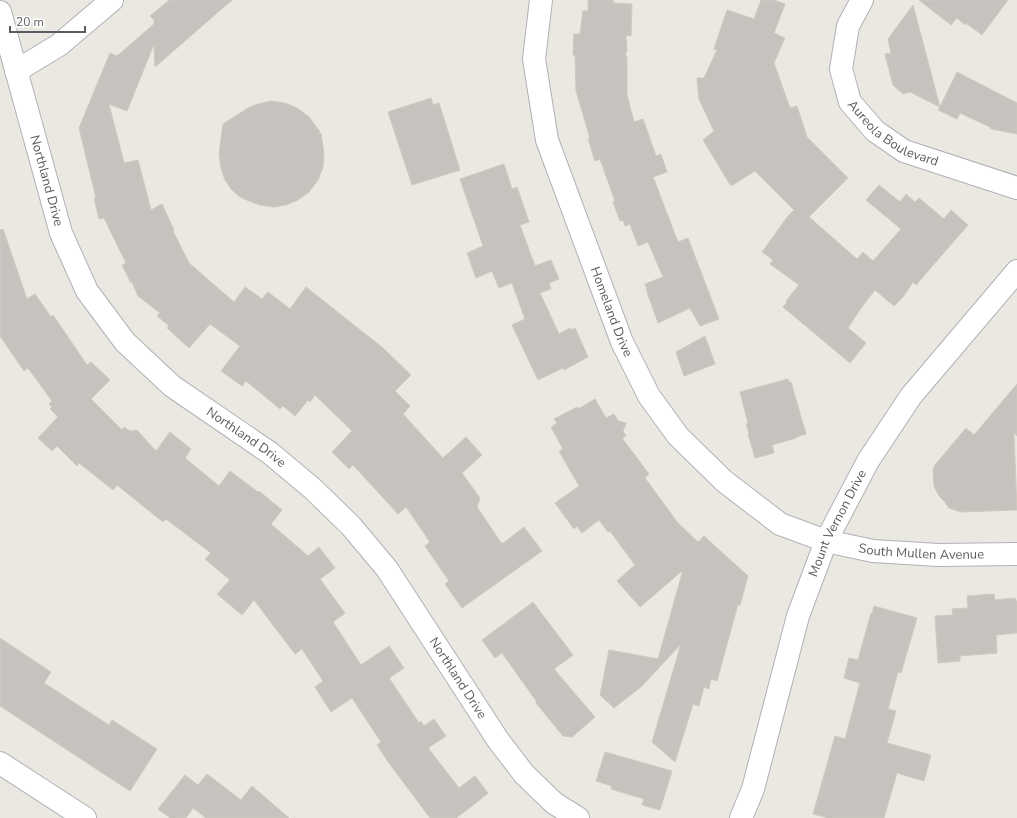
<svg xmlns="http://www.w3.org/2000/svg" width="1017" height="818" viewBox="0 0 1017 818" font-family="'Nunito Sans',sans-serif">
  <rect width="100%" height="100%" fill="#ebe8e1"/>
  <!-- building -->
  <g fill="#c6c3be" stroke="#cfc9c0">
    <polygon points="169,0 232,0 155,67 154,44 127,111 109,104 124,163 138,160 151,210 162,204 174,230 173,231 189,263 234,302 245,287 262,299 268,292 290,309 306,287 383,348 411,375 395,391 410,406 403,414 443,458 466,437 482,455 462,473 480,498 477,507 502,544 524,527 542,551 462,608 445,584 449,581 425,546 430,542 406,507 398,514 353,465 349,469 332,452 352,431 315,395 310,402 308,400 295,416 283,406 280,409 246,381 242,386 221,371 240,346 210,324 189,348 167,328 169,326 157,316 160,313 138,296 132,282 131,283 122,265 126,263 104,218 99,219 94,198 96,198 79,128 110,53 117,56 154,24 154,20 150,16"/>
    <polygon points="588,0 613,0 613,3 632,4 631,36 626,35 627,52 625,53 627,58 627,95 634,122 643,119 656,156 661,154 667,172 653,177 678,242 688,238 719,319 700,326 690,308 658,323 646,289 647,289 645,284 663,277 648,242 638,246 630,224 625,226 623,220 620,221 613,202 615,201 600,159 595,161 588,139 590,138 576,91 575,55 573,55 574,34 580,34 583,11 588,11"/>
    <polygon points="761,0 774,0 785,4 774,33 785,38 774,63 790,108 797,106 807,137 848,178 809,217 857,259 863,252 873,261 901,229 866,200 879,185 900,202 906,194 915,202 919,198 944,219 951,210 968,225 916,285 913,282 903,297 894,306 875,290 861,308 848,328 866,343 850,363 783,307 787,302 786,301 799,285 770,264 773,260 762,252 788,216 794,210 755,171 731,186 703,140 714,131 699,99 697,78 704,78 717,50 714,49 727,10 754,19"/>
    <polygon points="919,0 1008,0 982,35 966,23 965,25 957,18 951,25"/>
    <polygon points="913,5 940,107 957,72 1017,103 1017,134 991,129 990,127 960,113 957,119 938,110 940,107 910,92 903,94 893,85 885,54 891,53 888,39"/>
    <polygon points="431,98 433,105 439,103 460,170 412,185 388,112"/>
    <polygon points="271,101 285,103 297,108 309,117 320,132 317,135 321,133 324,154 323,167 318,180 309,192 298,200 286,205 274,207 260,205 249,201 240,197 232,190 225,180 221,168 219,154 223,124 248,108 258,104"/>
    <polygon points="504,164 512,189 517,187 529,222 520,225 535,266 551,260 559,279 549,283 551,289 540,293 559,334 570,328 571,330 575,328 588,357 564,370 563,368 538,380 512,325 525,319 512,283 499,288 492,271 476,278 467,253 483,246 460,179"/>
    <polygon points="3,229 27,299 35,294 51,317 53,315 87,365 91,362 110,380 91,399 122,430 124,427 130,431 137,430 156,451 170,432 191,449 185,458 219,486 230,471 258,492 259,491 282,510 271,524 308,556 319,547 335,568 320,579 345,613 333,622 361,665 389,646 404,668 389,678 419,723 421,721 424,726 434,719 446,736 428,748 459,788 475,776 488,793 472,806 456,818 430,818 389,763 377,745 381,742 352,698 331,712 315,687 323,681 302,649 295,654 254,600 242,615 217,594 230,580 205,559 211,553 166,519 163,522 117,485 113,490 79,463 77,466 57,446 52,451 38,438 58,417 50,409 52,407 49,404 52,401 28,368 24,371 0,336 0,230"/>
    <polygon points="705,336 715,364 684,376 676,352"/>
    <polygon points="788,379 789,382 791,382 806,434 796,437 796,438 772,445 774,453 755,458 748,434 749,433 746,424 748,423 740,392"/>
    <polygon points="1017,384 1017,436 1014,433 1017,510 961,512 949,508 945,502 939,496 934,486 933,470 935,465 966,428 974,435"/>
    <polygon points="595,399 606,418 614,414 618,421 626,423 623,431 626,436 622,438 649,474 645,478 678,523 698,542 704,536 748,576 740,605 738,604 717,681 711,679 709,689 704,687 699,706 693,704 675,762 652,742 681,644 642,686 614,708 600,695 609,650 658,659 683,570 640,607 617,581 635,565 610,531 608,532 599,520 582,533 577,526 574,529 555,503 579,486 559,451 563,449 551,427 557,423 554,419 577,407 578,409"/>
    <polygon points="994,594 995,600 1015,598 1016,601 1017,601 1017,633 996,635 997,653 960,656 960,661 938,663 935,616 953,615 952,609 968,608 967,596"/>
    <polygon points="533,602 573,655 554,669 595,717 572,737 563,736 536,703 537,702 502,653 495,658 482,640"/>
    <polygon points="874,606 917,618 901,673 898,672 888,709 896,711 887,743 931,755 924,781 897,773 884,818 828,818 813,814 835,736 845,739 860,683 844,678 849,658 858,660 871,613 872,614"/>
    <polygon points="0,638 51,672 44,683 109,725 112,720 157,749 130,791 0,706"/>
    <polygon points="605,752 672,771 660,810 642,805 644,799 611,789 612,786 596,781"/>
    <polygon points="207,774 241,800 252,786 289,818 206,818 193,808 186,818 170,818 158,809 185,775 198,785"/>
  </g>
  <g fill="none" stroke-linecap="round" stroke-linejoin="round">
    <!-- minor casing -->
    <g stroke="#aeb2b6" stroke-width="24">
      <g id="minor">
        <path id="s1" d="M541,0L534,59L547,140L622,342L649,396L678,436L724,481L780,524L826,541L873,551L938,555L1017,554"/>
        <path id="s2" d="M862,0L848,26L841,69L850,102L875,131L904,151L1017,188"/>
        <path id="s3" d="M0,12L61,233L87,291L125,342L172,386L270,453L313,489L351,526L387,569L498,740L524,774L554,803L578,818"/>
        <polyline points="16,71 59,45 112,0"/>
        <polyline points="0,763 85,818"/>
        <path id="s4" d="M741,818L753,789L798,616L826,541L868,461L911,396L1017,271"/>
      </g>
    </g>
    <!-- minor -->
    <use href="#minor" stroke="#fff" stroke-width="22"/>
  </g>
  <g text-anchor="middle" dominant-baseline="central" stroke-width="3" stroke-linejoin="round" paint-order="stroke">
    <!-- street labels -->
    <g font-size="13" fill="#595d61" stroke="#fff">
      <text stroke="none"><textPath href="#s2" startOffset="162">Aureola Boulevard</textPath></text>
      <text stroke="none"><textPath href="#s3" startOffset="175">Northland Drive</textPath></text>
      <text stroke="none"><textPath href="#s1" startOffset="325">Homeland Drive</textPath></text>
      <text stroke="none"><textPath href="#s3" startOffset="511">Northland Drive</textPath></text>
      <text stroke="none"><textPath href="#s4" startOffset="311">Mount Vernon Drive</textPath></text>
      <text stroke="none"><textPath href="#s1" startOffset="747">South Mullen Avenue</textPath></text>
      <text stroke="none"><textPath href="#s3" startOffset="835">Northland Drive</textPath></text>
    </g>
  </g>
  <!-- scale -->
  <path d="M10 26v6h75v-6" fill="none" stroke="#595d61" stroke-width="2"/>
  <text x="16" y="26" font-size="12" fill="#595d61" stroke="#ffffff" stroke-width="3" paint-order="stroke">20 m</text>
</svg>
